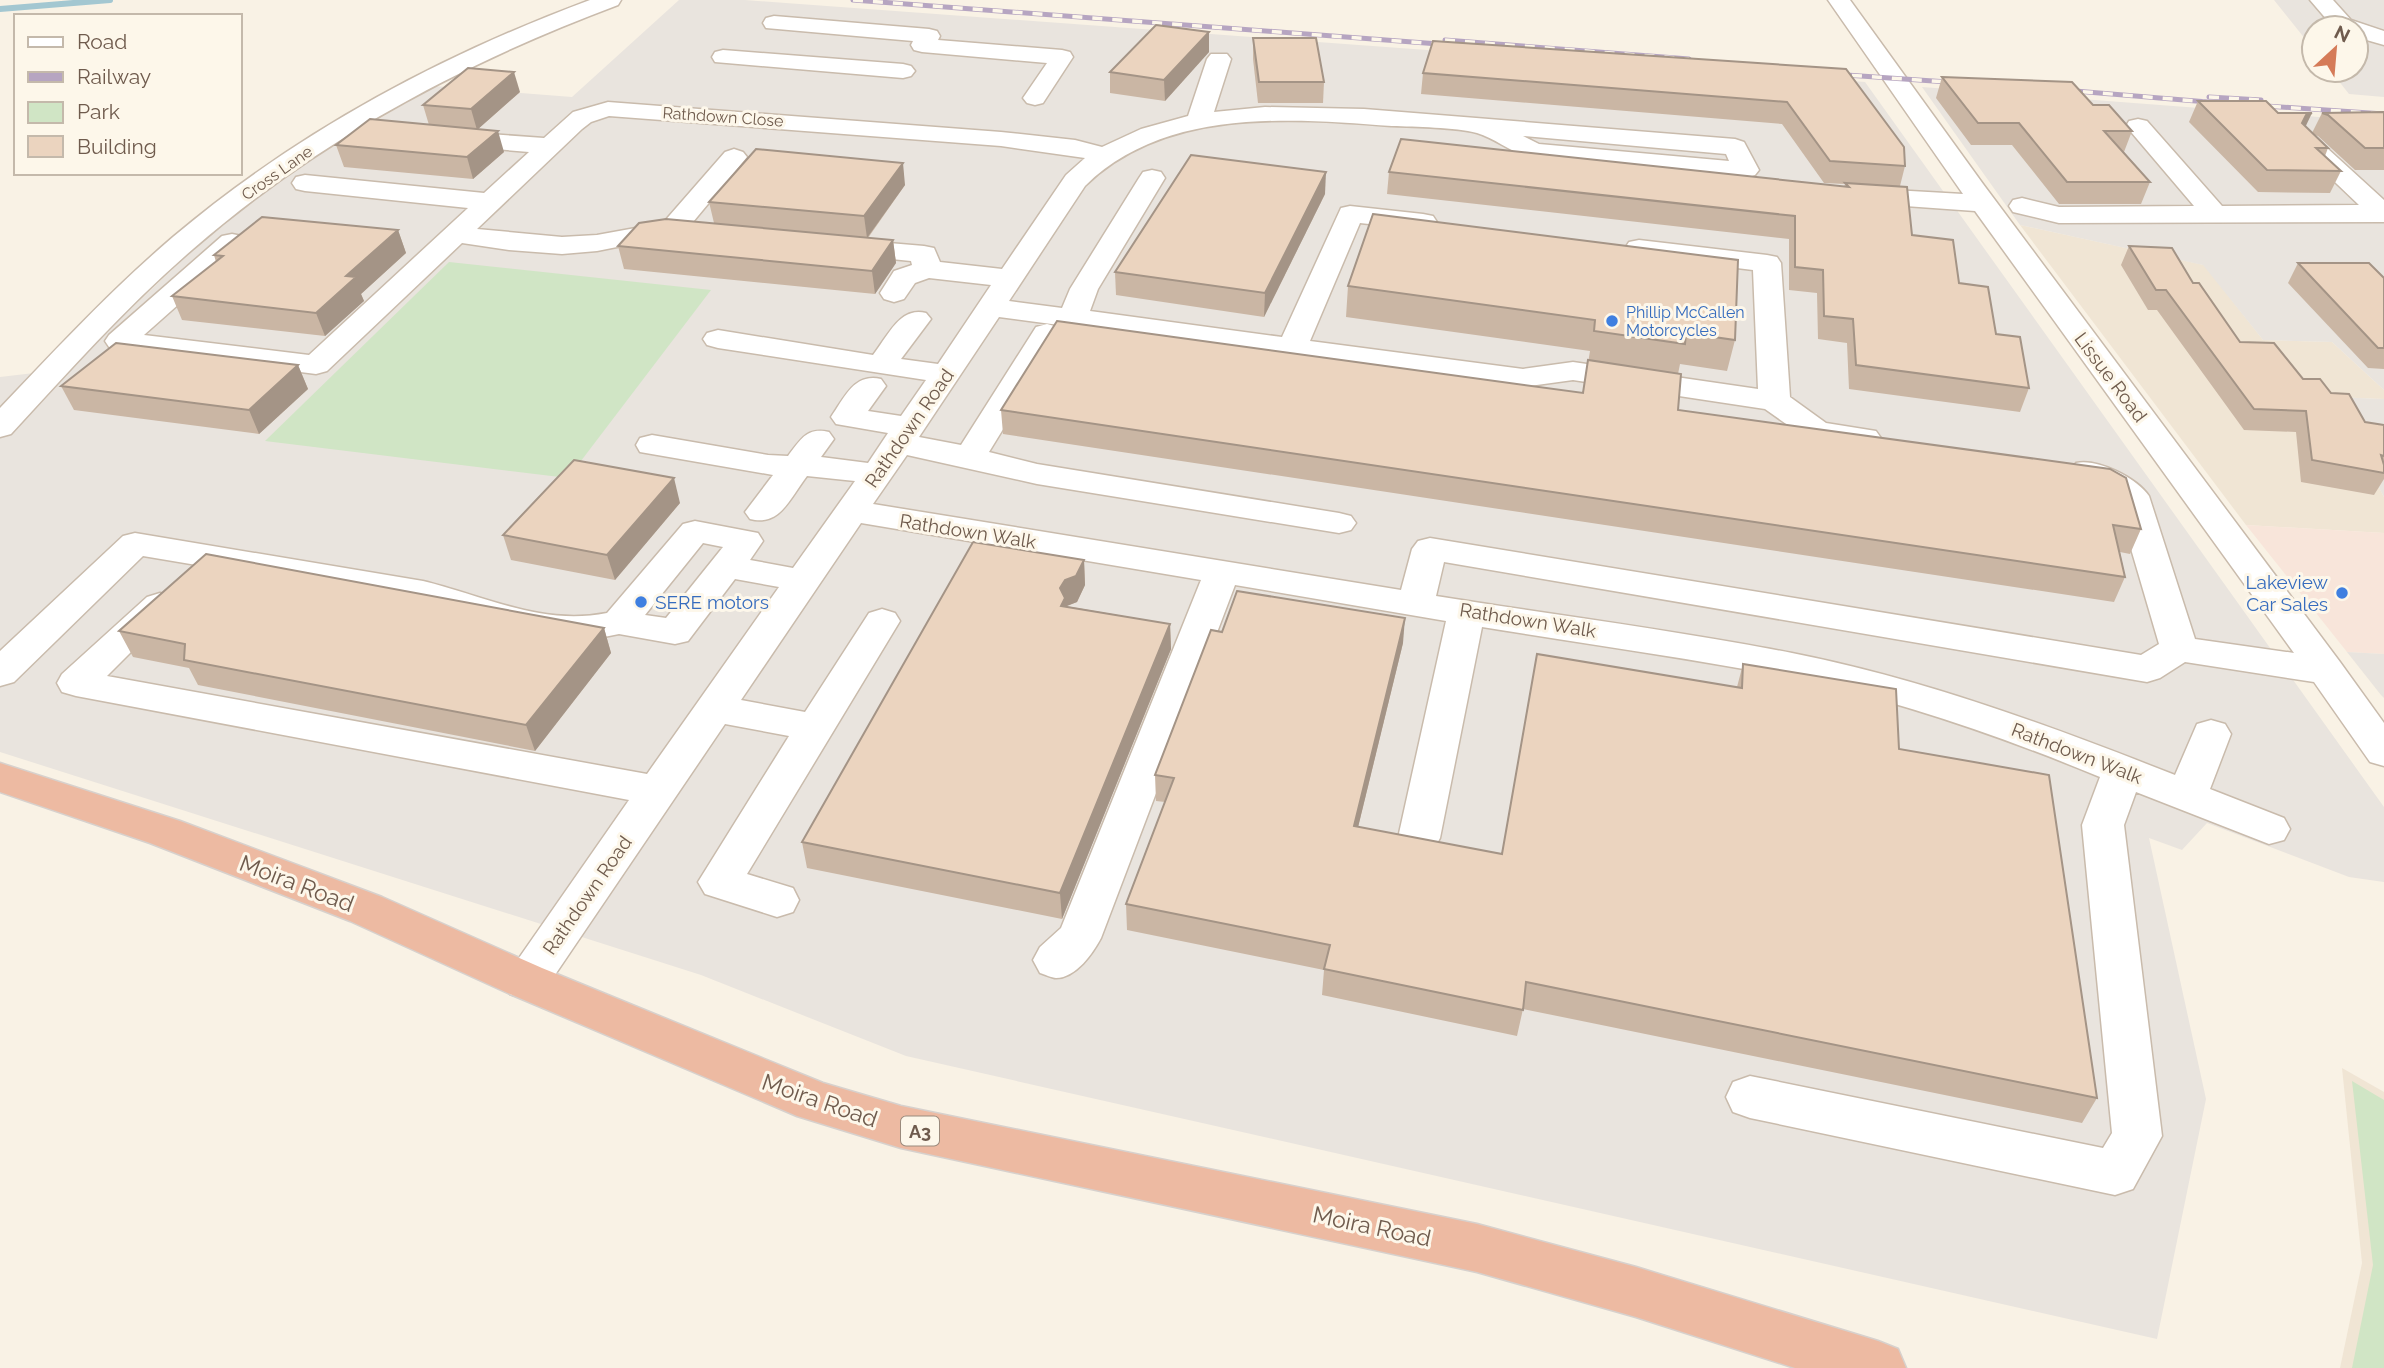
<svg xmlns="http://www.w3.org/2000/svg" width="2384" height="1368" viewBox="0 0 2384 1368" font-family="Raleway,sans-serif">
  <rect width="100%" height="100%" fill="#f9f2e5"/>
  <!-- residential -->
  <g fill="#f0e5d4">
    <polygon points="2020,225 2204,265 2263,340 2332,342 2384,390 2384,399 2333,397 2384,497 2384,533 2246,525"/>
    <polygon points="2342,1068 2384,1092 2384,1368 2340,1368 2362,1263"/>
  </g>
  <!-- commercial -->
  <polygon fill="#f8e5da" points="2246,525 2384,533 2384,654 2347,652"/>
  <!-- industrial -->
  <g fill="#e9e4de">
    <polygon points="679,0 745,0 1865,82 2384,807 2384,882 2349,877 2207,823 2182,850 2149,838 2206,1099 2157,1339 906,1056 701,975 0,752 0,377 68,369 222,222 299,167 434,86 572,97"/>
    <polygon points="2274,0 2384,0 2384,97 2349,94 2330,70 2356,70 2356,28 2314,28 2314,50"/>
    <polygon points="1922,87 2384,122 2384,390 2332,342 2263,340 2203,265 2020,225"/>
    <polygon points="2332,397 2384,399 2384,497"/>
    <polygon points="2347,652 2384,654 2384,698 2381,695"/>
  </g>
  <!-- green -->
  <g fill="#d0e5c5">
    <polygon points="449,262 711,290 568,478 265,441"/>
    <polygon points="2352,1081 2384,1100 2384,1368 2352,1368 2373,1265"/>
  </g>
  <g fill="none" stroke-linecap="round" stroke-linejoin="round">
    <!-- stream -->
    <polyline stroke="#a3c7d1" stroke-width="6" points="0,9 110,0"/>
    <!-- minor casing -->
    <g stroke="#c9bbac" stroke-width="3">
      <g id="minor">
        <path d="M590,0H621L618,5C463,63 318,140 193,249C128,305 70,370 11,434L0,437V408C56,349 111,290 173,237C296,133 439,56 590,0Z"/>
        <path d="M1828,0H1850L1983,184L2340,662L2384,723V766L2370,762L2314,682L2185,662L2160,678L2147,682L1444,562L1436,596C1554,615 1674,630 1792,653C1924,679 2050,726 2175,775L2197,724L2211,720L2225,724L2231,734L2210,789L2284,818L2290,829L2284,840L2269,844L2136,792L2124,825L2162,1136L2133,1189L2115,1195L1750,1118L1733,1112L1726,1097L1733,1082L1750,1076L2103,1148L2112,1133L2082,825L2100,777C2000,736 1898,700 1792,678C1689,658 1585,644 1482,627L1440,838L1434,849L1419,854L1404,849L1398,838L1446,621L1235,585L1101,938C1093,953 1076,978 1056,978C1052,978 1044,974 1040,973L1033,960L1040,947L1061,928L1201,580L861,523L741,700L805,712L869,613L882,609L895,613L900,621L747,874L793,888L799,900L793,912L777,917L705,894L698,882L789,736L725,724L542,994L526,999L510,994L503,981L629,800L76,696L62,692L57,683L62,674L147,597L160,593L173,597L178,605L107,676L647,774L779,587L735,579L688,641L675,644L619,634L589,640L563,641L464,620L441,608L423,603L143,556L14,682L0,686V651L123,536L135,533L423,581C485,596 541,626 607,613L683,524L695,521L758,533L763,541L750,560L793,568L855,481L807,476C790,498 780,527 750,519L745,512L773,475L640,452L636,445L640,438L652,435L768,455L788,456C801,439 807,427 829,432L834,439L821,457L868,463L888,433L836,424L831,417C845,397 854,373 881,379L886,386L868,411L901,416L926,380L718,348L707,345L703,339L707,333L718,330L873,355C888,336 900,306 926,313L931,319L901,359L938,364L991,285L929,278L915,283L904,299L894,302L884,299L880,293L894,271L912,265L911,261L832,253L828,247L832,241L842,239L924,246L934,248L940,262L1002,269L1066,175L1085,158L1001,146L609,116L591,122L582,129L477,229L562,237L597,235L663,223L725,152L734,149L743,152L747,157L688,228L691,232L687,238L647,241L597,251L562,254L509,250L462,243L327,371L316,374L109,347L105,341L109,335L222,236L232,234L242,236L246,242L242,248L144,335L309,355L468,208L305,191L296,189L292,183L296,177L305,175L484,193L529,152L448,145L439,143L436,138L439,133L448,131L544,138L573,112L608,102L1001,132L1075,140L1102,147L1141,129L1188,116L1207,59L1211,54H1227L1231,59L1214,112L1265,107L1364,109L1735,139L1744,142L1759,170L1755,175L1746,178C1677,171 1603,170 1535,159C1514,155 1497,139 1477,133C1455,127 1415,127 1392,126C1289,118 1164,108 1085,186L1009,301L1062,308L1070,289L1139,178L1143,172L1152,170L1161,172L1165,178L1098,289L1090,311L1282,337L1341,208L1350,206L1423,214L1433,216L1437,222L1433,228L1423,230L1360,223L1310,341L1523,369L1573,362L1758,389L1753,270L1639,256L1629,254L1625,248L1629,242L1639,240L1767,255L1777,257L1781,263L1790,397L1826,423L1876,431L1881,438L1876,445L1865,448L1806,438L1765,409L1573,380L1523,387L999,317L919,437L961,445L1036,327L1047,324L1058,327L1062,333L989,452L1037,464L1339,513L1351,516L1356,523L1351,530L1339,533L1037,484L907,455L873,504L1401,590L1412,549L1418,541L1430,538L2141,655L2159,644L2117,501L2076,477L2071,470L2076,463C2097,458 2137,478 2149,496L2195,639L2294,653L1975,211L1849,202L1845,196L1849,190L1858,188L1963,194ZM1523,136L1726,154L1729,161L1539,144ZM703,543L723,547L666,618L645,615Z"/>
        <polygon points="2310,0 2333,0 2351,20 2384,31 2384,45 2356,37 2356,28 2334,28"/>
        <polygon points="774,16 929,29 937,31 940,36 938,40 1062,50 1070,52 1073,57 1043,103 1035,105 1027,103 1023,98 1047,63 922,52 914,50 911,45 913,41 766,28 763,23 766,18"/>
        <polygon points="723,50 903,64 911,66 915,71 911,76 903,78 715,62 712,57 715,52"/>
        <polygon points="2138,119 2147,121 2222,206 2359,205 2294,143 2298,138 2307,135 2316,138 2384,200 2384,222 2059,223 2013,212 2009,206 2013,200 2022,198 2059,207 2194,206 2126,126 2129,121"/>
      </g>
    </g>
    <!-- highway casing -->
    <g stroke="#d7d1cd" stroke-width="3">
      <polygon id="highway" points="0,763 180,821 382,897 542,968 823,1083 901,1106 1477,1224 1636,1267 1878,1341 1898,1349 1906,1368 1795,1368 1636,1317 1477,1272 901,1148 797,1116 510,994 350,921 150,843 0,792"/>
    </g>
    <!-- minor -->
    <use href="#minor" fill="#fff" fill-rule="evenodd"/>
    <!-- highway -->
    <use href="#highway" fill="#edbaa2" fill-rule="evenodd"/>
    <!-- rail casing -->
    <g stroke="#b6a5c1" stroke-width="5">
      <g id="rail">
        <polyline points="853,0 1452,45"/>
        <polyline points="1445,40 1689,59"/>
        <polyline points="1832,74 1962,83"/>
        <polyline points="2063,90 2220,103"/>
        <polyline points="2209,97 2261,100"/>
        <polyline points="2251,105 2384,114"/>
      </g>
    </g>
    <!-- rail -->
    <use href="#rail" stroke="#fdf7ea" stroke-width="3.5" stroke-dasharray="10" stroke-linecap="butt"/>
  </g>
  <!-- wall -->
  <g fill="#cab6a4">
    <polygon points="1253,38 1324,82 1323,103 1258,103 1253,59"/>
    <polygon points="1209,52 1165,101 1110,93 1110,72"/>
    <polygon points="1846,69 1905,166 1900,186 1912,235 1959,283 1996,334 2029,388 2020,412 1849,389 1847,343 1818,339 1817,293 1789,290 1789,239 1387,194 1389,172 1844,187 1845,184 1824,183 1782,124 1421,94 1423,73"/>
    <polygon points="1942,77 2093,105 2132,131 2124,152 2150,182 2141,204 2059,204 2012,145 1971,145 1936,98"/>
    <polygon points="520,92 478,129 504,152 473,179 344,167 336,145 429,125 423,105"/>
    <polygon points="2198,101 2278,113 2305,127 2312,133 2322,113 2384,112 2384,170 2355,170 2318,136 2314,135 2328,148 2325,156 2341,171 2330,193 2258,192 2189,122"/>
    <polygon points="905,185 868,238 893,240 896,263 875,294 624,269 618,246 714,223 709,202"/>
    <polygon points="1325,194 1264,317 1116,295 1115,272"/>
    <polygon points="398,230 406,253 361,294 364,301 325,336 182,320 172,296 216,262 214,255"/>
    <polygon points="2129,246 2193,283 2240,342 2303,379 2331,393 2365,422 2384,425 2384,479 2374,495 2301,482 2296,432 2244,430 2157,310 2148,310 2121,265"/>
    <polygon points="2298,263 2384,278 2384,369 2368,368 2288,283"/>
    <polygon points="1348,286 1735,340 1727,371 1680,364 1678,374 1678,410 2141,529 2130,554 2120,552 2125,577 2114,602 1003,434 1001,410 1583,393 1590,351 1346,317"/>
    <polygon points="298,365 308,389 259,434 74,410 61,386"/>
    <polygon points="680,503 615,580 511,560 503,535"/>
    <polygon points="1084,560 1085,585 1077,602 1066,606 1170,624 1171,649 1062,919 807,868 802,842"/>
    <polygon points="604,628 611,653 535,751 198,685 189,668 133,657 119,631"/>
    <polygon points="1222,632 1403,643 1358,827 1502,854 1737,687 1743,664 1899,749 2097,1098 2082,1123 1523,1009 1517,1036 1322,995 1324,970 1127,930 1126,904 1165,802 1156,801 1155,775"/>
  </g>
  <!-- shaded-wall -->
  <g fill="#a49486">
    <polygon points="1209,32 1209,52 1165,101 1164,80"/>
    <polygon points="514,72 520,92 477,130 471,109"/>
    <polygon points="2312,113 2302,134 2296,136 2306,115"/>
    <polygon points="498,131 504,152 473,179 467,157"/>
    <polygon points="903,163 905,185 867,238 864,216"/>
    <polygon points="1326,172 1325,194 1264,317 1265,293"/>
    <polygon points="398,230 406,253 361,294 364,301 325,336 316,313 346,276"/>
    <polygon points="893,240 896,263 875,294 872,271"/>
    <polygon points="298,365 308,389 259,434 249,410"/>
    <polygon points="674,478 680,503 615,580 607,555"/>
    <polygon points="1084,560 1085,585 1077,602 1067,606 1065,608 1063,631 1060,588 1065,580"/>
    <polygon points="1405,618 1403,643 1352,852 1354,826"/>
    <polygon points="1170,624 1171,649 1062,919 1060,893"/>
    <polygon points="604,628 611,653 535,751 526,725"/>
  </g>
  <!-- building -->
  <g fill="#ebd4bf" stroke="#a49486" stroke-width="2">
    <polygon points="1156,25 1209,32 1164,80 1110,72"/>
    <polygon points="1253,38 1316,38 1324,82 1259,82"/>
    <polygon points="1433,41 1846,69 1904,147 1905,166 1830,161 1787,102 1423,73"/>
    <polygon points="468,68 514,72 471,109 423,105"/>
    <polygon points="1942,77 2072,82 2093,105 2109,105 2132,131 2104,131 2150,182 2067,182 2019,123 1978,123"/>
    <polygon points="2198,101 2266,101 2278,113 2312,113 2306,115 2302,123 2328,148 2316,148 2341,171 2267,170"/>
    <polygon points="2384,112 2384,148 2365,148 2328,115 2322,113"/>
    <polygon points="370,119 498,131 467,157 336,145"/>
    <polygon points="1401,139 1849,187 1845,183 1907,187 1912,235 1953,240 1959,283 1988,287 1996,334 2020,337 2029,388 1856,365 1853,319 1824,316 1823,270 1795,267 1795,216 1389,172"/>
    <polygon points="756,149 903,163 864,216 709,202"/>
    <polygon points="1191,155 1326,172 1265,293 1115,272"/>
    <polygon points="1373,214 1738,260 1735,340 1686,333 1685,344 1594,331 1595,320 1348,286"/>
    <polygon points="262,217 398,230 346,276 356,277 316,313 172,296 223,256 214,255"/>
    <polygon points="666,219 893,240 872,271 618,246 639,223"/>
    <polygon points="2129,246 2172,248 2193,283 2199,283 2240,342 2274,343 2303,379 2320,379 2331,393 2349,394 2365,422 2384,425 2384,456 2381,455 2384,465 2384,473 2312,460 2306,411 2254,409 2166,290 2156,290"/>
    <polygon points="2298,263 2369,263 2384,278 2384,348 2378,348"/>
    <polygon points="1057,321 1583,393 1588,360 1681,374 1678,410 2110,469 2126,478 2141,529 2113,525 2125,577 1001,410"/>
    <polygon points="116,343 298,365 249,410 61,386"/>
    <polygon points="574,460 674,478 607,555 503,535"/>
    <polygon points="973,542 1084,560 1076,576 1065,580 1060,588 1065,598 1061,606 1170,624 1060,893 802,842"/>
    <polygon points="206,554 604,628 526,725 184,660 185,644 119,631"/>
    <polygon points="1237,591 1405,618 1354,826 1502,854 1537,654 1742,688 1743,664 1896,689 1899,749 2049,775 2097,1098 1526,982 1523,1010 1324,969 1330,945 1126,904 1174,778 1155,775 1211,630 1222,632"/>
  </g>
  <!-- markers -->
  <g fill="#3f7fe0" stroke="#fdf7ea" stroke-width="2.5">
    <circle cx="1612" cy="321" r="7"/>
    <circle cx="2342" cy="593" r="7"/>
    <circle cx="641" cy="602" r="7"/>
  </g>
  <g text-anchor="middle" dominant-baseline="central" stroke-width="6" stroke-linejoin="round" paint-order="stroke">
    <!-- far-street labels -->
    <g font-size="16" fill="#6f5b4d" stroke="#fdf7ea">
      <text transform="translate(723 117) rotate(4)">Rathdown Close</text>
      <text transform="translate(277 173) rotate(-35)">Cross Lane</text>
    </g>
    <!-- far-shop labels -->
    <g font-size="16" fill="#366cbe" stroke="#fdf7ea" text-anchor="start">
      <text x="1626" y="312">Phillip McCallen<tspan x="1626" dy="18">Motorcycles</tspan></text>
    </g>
    <!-- shield labels -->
    <rect fill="#fdf7ea" stroke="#9a8a7c" stroke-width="2" x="901" y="1116.5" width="38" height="29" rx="5"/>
    <g font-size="18" font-weight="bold" fill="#6f5b4d">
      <text x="920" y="1131">A3</text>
    </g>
    <!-- street labels -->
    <g font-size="19" fill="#6f5b4d" stroke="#fdf7ea">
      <text transform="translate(2111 377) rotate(53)">Lissue Road</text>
      <text transform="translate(909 428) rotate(-55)">Rathdown Road</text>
      <text transform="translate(968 531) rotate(9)">Rathdown Walk</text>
      <text transform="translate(1528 620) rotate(9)">Rathdown Walk</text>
      <text transform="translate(2077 753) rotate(21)">Rathdown Walk</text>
      <text transform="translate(587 895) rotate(-55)">Rathdown Road</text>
    </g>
    <!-- shop labels -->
    <g font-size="19" fill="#366cbe" stroke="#fdf7ea" text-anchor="end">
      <text x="2328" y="582">Lakeview<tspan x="2328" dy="22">Car Sales</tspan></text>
      <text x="655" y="602" text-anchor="start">SERE motors</text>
    </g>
    <!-- near-street labels -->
    <g font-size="23" fill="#6f5b4d" stroke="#fdf7ea">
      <text transform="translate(297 883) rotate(21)">Moira Road</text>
      <text transform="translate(820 1100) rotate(19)">Moira Road</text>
      <text transform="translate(1372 1226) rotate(12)">Moira Road</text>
    </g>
  </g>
  <!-- legend -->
  <rect x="14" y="14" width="228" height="161" fill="#fdf7ea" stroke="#c4b9ab" stroke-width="2"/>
  <rect x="28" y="37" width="35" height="10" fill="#ffffff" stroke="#c4b9ab" stroke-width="2"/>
  <text x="77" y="49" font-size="21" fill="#6f5b4d">Road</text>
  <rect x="28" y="72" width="35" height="10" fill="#b6a5c1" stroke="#c4b9ab" stroke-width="2"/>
  <text x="77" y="84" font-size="21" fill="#6f5b4d">Railway</text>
  <rect x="28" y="102" width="35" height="21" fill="#d0e5c5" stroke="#c4b9ab" stroke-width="2"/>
  <text x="77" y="119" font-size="21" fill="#6f5b4d">Park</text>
  <rect x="28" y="136" width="35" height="21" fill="#ebd4bf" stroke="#c4b9ab" stroke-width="2"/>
  <text x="77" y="154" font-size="21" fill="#6f5b4d">Building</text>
  <!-- north arrow -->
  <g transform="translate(2335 49) rotate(26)"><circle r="33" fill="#fdf7ea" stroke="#c4b9ab" stroke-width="2"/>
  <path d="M0-5L12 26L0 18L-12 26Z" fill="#d57b58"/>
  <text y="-10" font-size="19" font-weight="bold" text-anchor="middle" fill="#6f5b4d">N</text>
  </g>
</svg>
